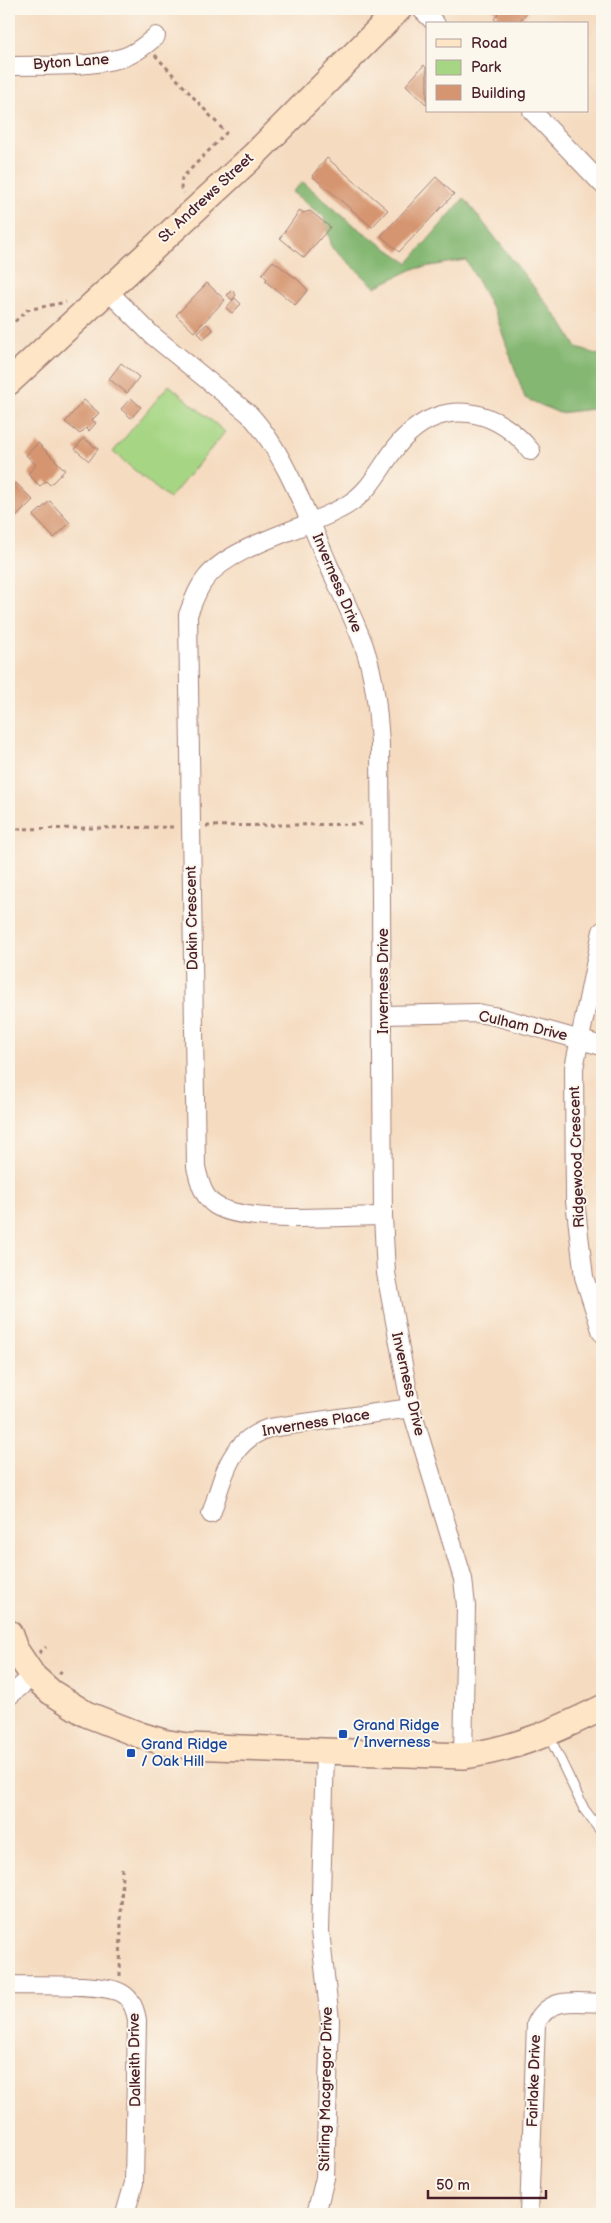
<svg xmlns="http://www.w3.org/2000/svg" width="611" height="2223" viewBox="0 0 611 2223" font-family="'Balsamiq Sans',sans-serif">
  <rect width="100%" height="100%" fill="#fbf7ec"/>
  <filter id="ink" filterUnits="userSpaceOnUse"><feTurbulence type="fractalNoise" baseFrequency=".02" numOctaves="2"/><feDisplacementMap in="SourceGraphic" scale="10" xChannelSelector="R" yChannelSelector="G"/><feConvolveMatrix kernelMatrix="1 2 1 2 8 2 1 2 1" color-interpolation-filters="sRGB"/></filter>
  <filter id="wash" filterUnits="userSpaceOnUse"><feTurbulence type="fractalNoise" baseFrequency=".0096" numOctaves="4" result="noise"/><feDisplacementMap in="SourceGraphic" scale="20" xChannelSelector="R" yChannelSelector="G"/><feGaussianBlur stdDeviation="1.12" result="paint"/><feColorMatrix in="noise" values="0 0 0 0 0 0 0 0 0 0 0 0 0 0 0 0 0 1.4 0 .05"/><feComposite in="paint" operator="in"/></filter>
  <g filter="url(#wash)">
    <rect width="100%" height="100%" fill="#f5dcc1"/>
    <!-- green -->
    <polygon fill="#a6d684" stroke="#787a58" points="169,385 225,432 169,499 113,452"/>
    <!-- forest -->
    <polygon fill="#84b772" stroke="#676b4e" points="303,182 352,224 408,263 464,198 562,323 577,348 602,356 602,408 559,413 525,398 496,315 466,260 413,269 375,287 332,247 324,217 292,192"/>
    <g id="blocks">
      <!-- building -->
      <g fill="#d59570">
        <polygon points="492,9 525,9 528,11 517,24 499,24 494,19 498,14"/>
        <polygon points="424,65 427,69 427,105 406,85"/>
        <polygon points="327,158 388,210 372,227 312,176"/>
        <polygon points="436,177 454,194 399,252 381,236"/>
        <polygon points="300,210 303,213 310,211 330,227 304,258 280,238"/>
        <polygon points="273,261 297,279 308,290 295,305 265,281 267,279 262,274"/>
        <polygon points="207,283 225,300 194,332 176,315"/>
        <polygon points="232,290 236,295 232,300 227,295"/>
        <polygon points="235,298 241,304 232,313 226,308"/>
        <polygon points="207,324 213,330 203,339 198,332"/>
        <polygon points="121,363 139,377 127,393 109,379"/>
        <polygon points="131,398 141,407 131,418 121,409"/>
        <polygon points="84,400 99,413 92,420 96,423 89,431 86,428 80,434 65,422"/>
        <polygon points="84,438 98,449 89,461 75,449"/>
        <polygon points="38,443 65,470 50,485 46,481 40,486 28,474 36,465 26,455"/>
        <polygon points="16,483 33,500 13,520 9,516 9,489"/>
        <polygon points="50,501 70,523 54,538 33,516"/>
      </g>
    </g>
  </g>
  <g filter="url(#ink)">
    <use href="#blocks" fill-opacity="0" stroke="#a07e76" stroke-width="1"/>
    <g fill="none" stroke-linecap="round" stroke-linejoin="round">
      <!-- lane casing -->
      <g stroke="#a07e76" stroke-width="11">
        <polyline id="lane" points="548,1734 584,1809 602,1833"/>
      </g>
      <!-- street casing -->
      <g stroke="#a07e76" stroke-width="20">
        <g id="street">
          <polyline points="421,9 436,24"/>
          <path d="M9,66C45,65 85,68 121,58C134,55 147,44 156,36"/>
          <polyline points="532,111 602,184"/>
          <path d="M107,290L152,335L249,414C285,452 308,518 329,566C341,592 354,619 364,646C375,678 378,711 380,744L383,1216L386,1273L411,1408L463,1579L466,1606L463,1756"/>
          <polyline points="602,931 574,1068 575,1201 584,1277 602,1333"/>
          <polyline points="383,1015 477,1013 499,1017 602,1046"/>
          <path d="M383,1216C343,1216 246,1225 215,1205C203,1197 199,1180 196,1167L188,615C193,602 197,589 206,578C233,544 310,528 347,505C374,489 383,460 403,439C444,396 497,409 531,451"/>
          <path d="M211,1514C224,1476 228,1442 269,1428L411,1408"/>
          <polyline points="9,1696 33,1676"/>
          <path d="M9,1985C33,1986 99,1983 119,1992C131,1997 135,2008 137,2020L134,2183L125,2214"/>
          <polyline points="316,2214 325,2178 330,2020 320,1931 325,1752"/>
          <path d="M529,2214L536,2024C549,1996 576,2002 602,2003"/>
        </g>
      </g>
      <!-- secondary casing -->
      <g stroke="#a07e76" stroke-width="28">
        <g id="secondary">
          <polyline points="9,382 253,156 399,9"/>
          <path d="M9,1633L15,1649L33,1676L51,1692L86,1714L140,1735L163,1742L187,1746L463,1756C516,1749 555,1731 602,1708"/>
        </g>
      </g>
      <!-- path -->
      <g stroke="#a07e76" stroke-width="3" stroke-dasharray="4 4" stroke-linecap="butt">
        <polyline points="155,55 226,133 182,178 181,188 184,193"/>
        <polyline points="9,327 27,310 66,302"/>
        <polyline points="206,826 365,824"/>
        <polyline points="9,829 176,827"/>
        <polyline points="39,1653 46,1647"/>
        <polyline points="59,1674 63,1669"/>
        <polyline points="120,1976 122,1867"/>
      </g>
      <!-- lane -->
      <use href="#lane" stroke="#fff" stroke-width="9"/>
      <!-- street -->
      <use href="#street" stroke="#fff" stroke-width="18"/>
      <!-- secondary -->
      <use href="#secondary" stroke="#fee5c5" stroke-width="25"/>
    </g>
  </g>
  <!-- markers -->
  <g fill="#1a4fb4" stroke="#fbf7ec" stroke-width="2">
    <rect x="338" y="1729" width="10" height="10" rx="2.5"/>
    <rect x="126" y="1748" width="10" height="10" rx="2.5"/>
  </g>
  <g text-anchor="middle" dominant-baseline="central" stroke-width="4" stroke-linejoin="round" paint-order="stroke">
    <!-- street labels -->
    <g font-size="15" fill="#4a1f2b" stroke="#fbf7ec">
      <text transform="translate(71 62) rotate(-4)">Byton Lane</text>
      <text transform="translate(206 198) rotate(-43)">St. Andrews Street</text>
      <text transform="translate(337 583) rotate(67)">Inverness Drive</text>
      <text transform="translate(192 918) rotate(-91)">Dakin Crescent</text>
      <text transform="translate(383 981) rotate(-90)">Inverness Drive</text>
      <text transform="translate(523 1026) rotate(13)">Culham Drive</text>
      <text transform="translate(577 1157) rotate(-92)">Ridgewood Crescent</text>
      <text transform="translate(408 1384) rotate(77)">Inverness Drive</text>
      <text transform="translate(316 1423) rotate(-9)">Inverness Place</text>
      <text transform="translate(135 2060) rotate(-91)">Dalkeith Drive</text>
      <text transform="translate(534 2081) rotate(-88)">Fairlake Drive</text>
      <text transform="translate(326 2089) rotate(-89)">Stirling Macgregor Drive</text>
    </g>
    <!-- transit labels -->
    <g font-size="15" fill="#164399" stroke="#fbf7ec" text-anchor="start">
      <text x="353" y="1725">Grand Ridge<tspan x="353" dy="17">/ Inverness</tspan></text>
      <text x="141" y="1744">Grand Ridge<tspan x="141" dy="17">/ Oak Hill</tspan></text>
    </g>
  </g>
  <!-- margin -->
  <rect width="611" height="2223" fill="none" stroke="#fbf7ec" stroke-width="30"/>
  <!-- legend -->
  <rect x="426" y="22" width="162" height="90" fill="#fbf7ec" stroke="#b4a19f"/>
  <rect x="436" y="39" width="25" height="8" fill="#fee5c5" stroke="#b4a19f"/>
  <text x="471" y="48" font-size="15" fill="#4a1f2b">Road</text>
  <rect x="436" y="60" width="25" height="15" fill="#a6d684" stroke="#b4a19f"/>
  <text x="471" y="72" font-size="15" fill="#4a1f2b">Park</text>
  <rect x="436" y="85" width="25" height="15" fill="#d59570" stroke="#b4a19f"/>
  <text x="471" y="98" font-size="15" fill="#4a1f2b">Building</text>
  <!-- scale -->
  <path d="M428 2190v8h118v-8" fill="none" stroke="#4a1f2b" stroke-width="2.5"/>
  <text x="436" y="2190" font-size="15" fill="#4a1f2b" stroke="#fbf7ec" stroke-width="4" paint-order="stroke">50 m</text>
</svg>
